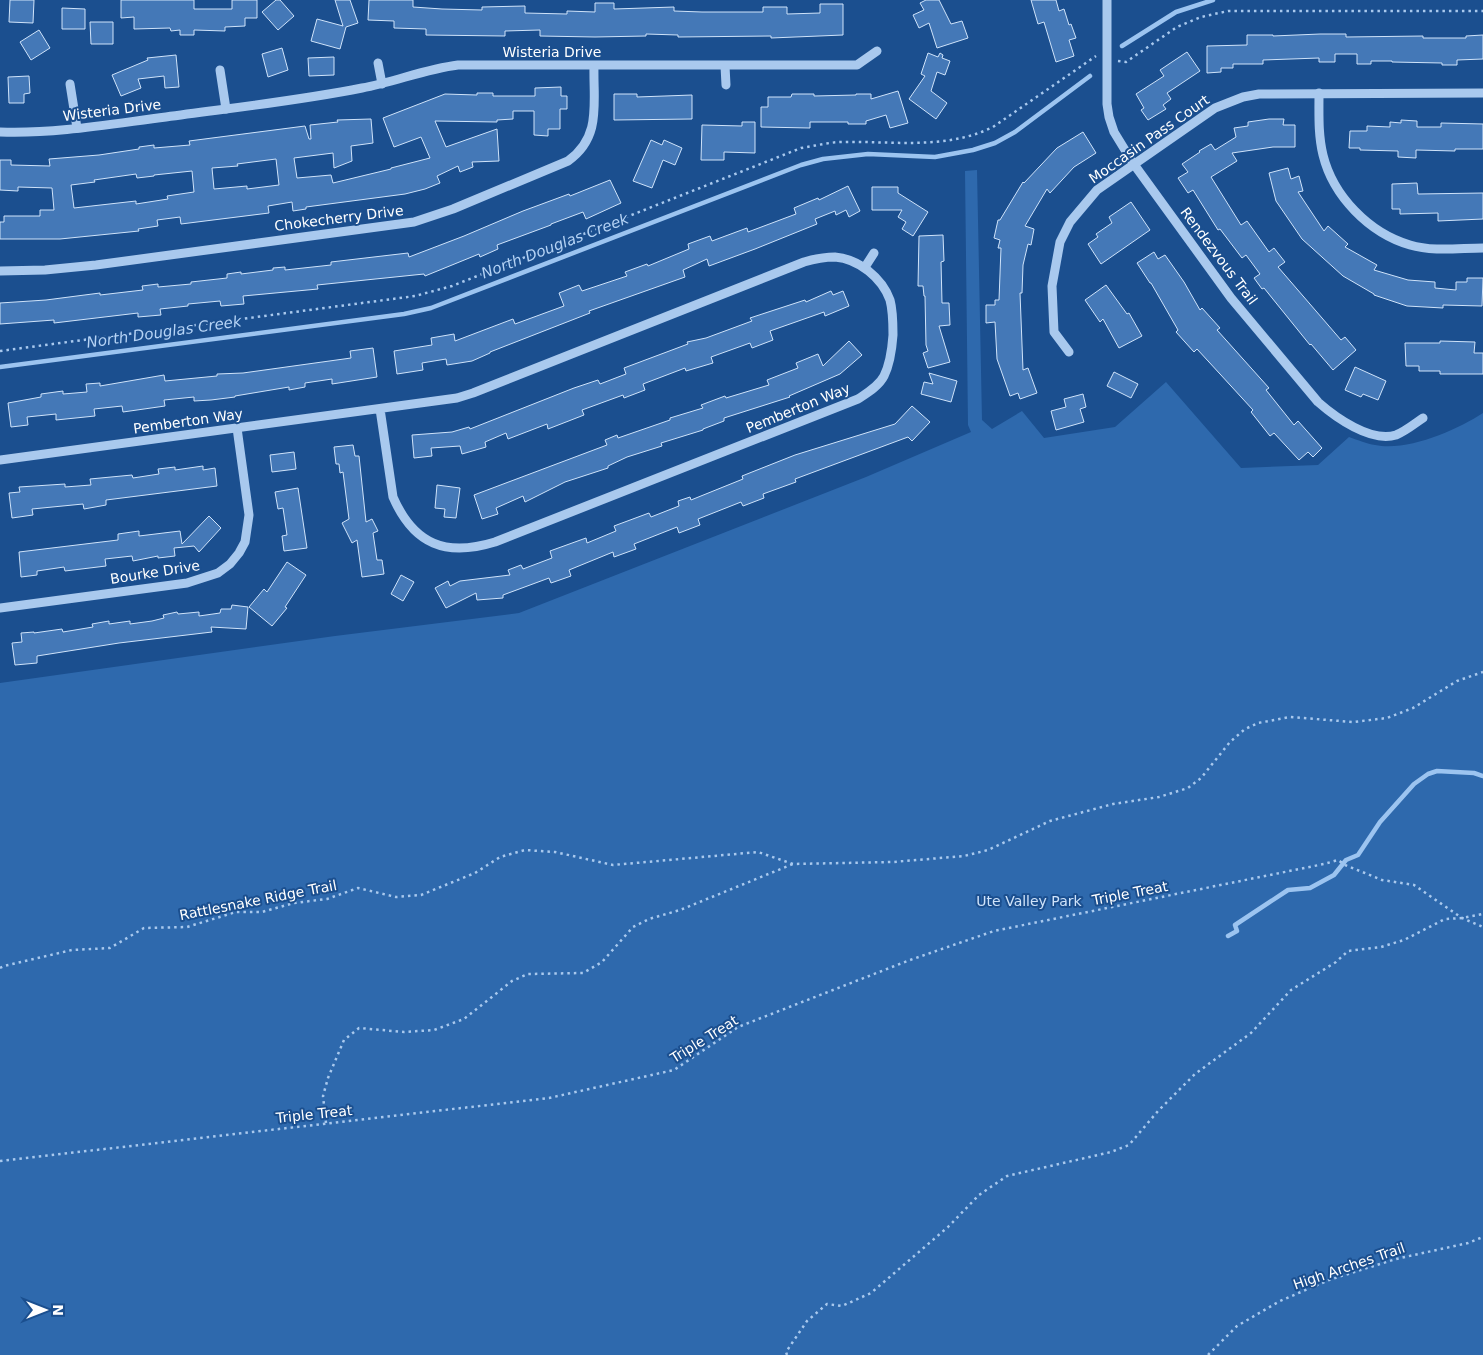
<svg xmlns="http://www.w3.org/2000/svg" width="1483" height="1355" viewBox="0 0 1483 1355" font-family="'DejaVu Sans',sans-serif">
  <rect width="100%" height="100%" fill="#1b4f8f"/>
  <!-- green -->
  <path fill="#2e69ad" d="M977,170L982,420L992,429L1022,411L1044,438L1115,427L1166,382L1241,468L1318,465L1349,437C1358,440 1367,444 1375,445C1407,452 1457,430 1483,413V1355H0V683L335,636L519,613L866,477L971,432L968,425L965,171Z"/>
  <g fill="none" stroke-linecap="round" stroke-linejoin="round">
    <!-- stream -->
    <g stroke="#9cc4f0" stroke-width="4.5">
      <polyline points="1122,46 1176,12 1213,0"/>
      <polyline points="0,367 404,314 431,308 801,165 823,159 868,154 935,157 973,150 995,143 1015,132 1090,76"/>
      <polyline points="1228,936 1237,931 1235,925 1288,890 1310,888 1334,875 1346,860 1358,855 1380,822 1414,784 1428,774 1437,771 1474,773 1483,776"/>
    </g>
  </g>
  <!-- building -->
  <g fill="#4478b7" stroke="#cfe3fa" fill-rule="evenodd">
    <polygon points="10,0 34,0 33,23 9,22"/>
    <polygon points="121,0 194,0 194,9 232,9 232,0 257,0 257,18 245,18 245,26 225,27 225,31 194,30 194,35 180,35 180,30 171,31 170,28 134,29 134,17 121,18"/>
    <polygon points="276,0 280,0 294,16 278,30 262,12"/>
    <polygon points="335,0 350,0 358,23 346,27 340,49 311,41 317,19 343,26"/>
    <polygon points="369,0 413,0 413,7 442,9 482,10 482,7 525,6 525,13 567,14 567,11 595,12 595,3 614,3 614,9 674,7 674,11 702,12 763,12 763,7 787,7 787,14 820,13 820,4 843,4 843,35 771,38 771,36 678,37 678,35 646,34 646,36 595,37 540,36 540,30 505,31 505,36 426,35 426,29 394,28 394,21 368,20"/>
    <polygon points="926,0 939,0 951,24 962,21 968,38 937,48 929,23 919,28 913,15 924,10 920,3"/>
    <polygon points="1031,0 1056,0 1059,11 1064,9 1069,25 1071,24 1076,38 1069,40 1074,56 1056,62 1044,22 1038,24"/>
    <polygon points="62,8 85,9 85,29 62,29"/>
    <polygon points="90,22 113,22 113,44 91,44"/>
    <polygon points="39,30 50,48 31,60 20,42"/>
    <polygon points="1320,34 1346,34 1346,37 1423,36 1423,38 1466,38 1466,36 1483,35 1483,59 1457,60 1457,65 1442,65 1442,63 1392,62 1392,61 1371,61 1371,64 1357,64 1357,54 1335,54 1335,62 1319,62 1319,58 1263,60 1263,64 1233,64 1233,68 1221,68 1221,72 1207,73 1207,46 1247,45 1247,35 1273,35 1273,36"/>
    <polygon points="282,48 288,70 268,77 262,54"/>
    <polygon points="1187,52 1200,71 1167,93 1171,99 1163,105 1166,109 1148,120 1141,110 1144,108 1136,94 1164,76 1160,70"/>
    <polygon points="928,53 938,57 940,53 943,55 942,58 950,61 945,75 937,72 931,91 947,103 936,119 909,99 925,76 921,74"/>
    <polygon points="176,55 179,87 165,88 164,76 138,79 141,88 121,96 112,75 148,60 147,58"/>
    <polygon points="334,57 334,75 309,76 308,58"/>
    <polygon points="29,76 30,93 24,94 24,103 9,103 8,77"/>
    <path d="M561,87V96H567V109H560V129H548V136L534,135V111H513V119L497,120V122L435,121L446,147L497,129L499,161L472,162L473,167L460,172L458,166L437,176L440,183L425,189L405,194L306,207V209L293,211L292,202L268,206L269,213L181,224L180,217L157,220L158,226L138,229L139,231L60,239H0V222H4V216H40V210H54L52,188L18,187V191L0,190V160H11V165L50,166L49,159L99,155L139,149V147L154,145V148L190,145L189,141L305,126L309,139H311L310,125L338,122L337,120L371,119L373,143L351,146L352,161L334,168L333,153L294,158L297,178L331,175L333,183L391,169V168L430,158L421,137L394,147L383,118L445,94L477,95V93H493V96H535V88ZM276,159L279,185L247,189V186L214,189L212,168L238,166L237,164ZM192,171L194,192L167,196L168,199L136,204V201L74,208L71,185L95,182L94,180L136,174L137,178L154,176V175Z"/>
    <polygon points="898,91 908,123 890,128 886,115 866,121 866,124 848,124 848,122 810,122 810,128 761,127 761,107 768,107 768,97 791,97 792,94 814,94 814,96 856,95 856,94 871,94 871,99"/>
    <polygon points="614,94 637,94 637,97 692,95 692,119 614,120"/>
    <polygon points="1269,119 1284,119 1283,125 1295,125 1295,147 1273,147 1232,153 1237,161 1211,177 1241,225 1247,221 1269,252 1274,248 1285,262 1278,267 1341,340 1345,337 1356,350 1333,370 1311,344 1310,345 1264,288 1262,289 1254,278 1260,274 1246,255 1242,258 1220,229 1218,230 1193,190 1188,193 1178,178 1188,172 1182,164 1200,152 1199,151 1211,144 1215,150 1236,137 1234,128 1248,126 1248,122"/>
    <polygon points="1401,120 1417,121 1417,127 1441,127 1441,123 1483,124 1483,149 1455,149 1455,151 1416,150 1416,158 1398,157 1398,151 1360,150 1360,148 1349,148 1350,131 1367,131 1367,126 1390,127 1390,122 1401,123"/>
    <polygon points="742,122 755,122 755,153 724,152 724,160 701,160 702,125 742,126"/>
    <polygon points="1083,132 1096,153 1074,167 1050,193 1047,189 1025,226 1034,229 1031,245 1028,244 1023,265 1022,293 1020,293 1023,370 1028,368 1037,393 1020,399 1018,393 1010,396 997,359 995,322 986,323 986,305 995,305 995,300 999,300 1001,248 998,248 1000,240 994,238 998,220 1000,220 1023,182 1024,183 1057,148"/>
    <polygon points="651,140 662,145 664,140 682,148 675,165 663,160 652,188 633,181"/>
    <polygon points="1288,168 1291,179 1299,176 1303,191 1298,192 1324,231 1328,226 1348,244 1345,247 1377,265 1374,270 1408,280 1435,282 1435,288 1456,290 1456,282 1467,282 1467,278 1483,278 1482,306 1443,305 1443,308 1407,306 1374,295 1374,294 1343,276 1302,239 1276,201 1269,173"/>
    <polygon points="610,180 621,203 586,219 583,212 551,224 551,225 497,245 498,249 480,257 479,254 425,276 424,274 317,285 318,289 243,296 244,304 221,306 220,301 188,304 188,306 160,309 161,315 138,317 138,313 54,323 54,320 0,324 0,303 46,300 100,293 100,295 143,290 142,286 158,284 158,287 191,284 191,282 227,278 227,274 241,272 241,274 273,270 273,268 285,267 285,270 331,265 331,262 408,253 409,257 464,236 523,211 569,194 570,196"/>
    <polygon points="1417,183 1418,194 1483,193 1483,219 1438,221 1438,213 1400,214 1400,209 1392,209 1392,184"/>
    <polygon points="848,186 860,211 849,217 846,210 836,215 835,211 815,219 817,224 755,249 709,266 707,259 683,270 685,277 589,311 590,313 490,352 490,353 472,361 447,365 446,359 422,363 423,370 397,374 394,351 432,345 431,338 454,334 455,341 513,319 515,324 564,306 559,293 579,285 582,291 627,276 625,272 647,264 648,266 689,249 688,244 710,236 712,241 747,228 748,232 796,214 794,208 818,198 819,200"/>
    <polygon points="872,187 898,187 898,193 928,212 913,236 902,229 906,222 898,217 902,210 872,210"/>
    <polygon points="1131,202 1150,230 1101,264 1088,244 1098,237 1096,234 1112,223 1109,217"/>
    <polygon points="943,235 944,261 941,262 942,303 949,303 950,325 939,326 950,362 928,368 923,353 928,351 926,345 925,296 924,296 923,286 918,286 919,236"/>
    <polygon points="1154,252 1158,259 1165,255 1184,282 1200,310 1202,308 1220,328 1217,330 1269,388 1266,390 1294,425 1298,421 1322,448 1313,457 1308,452 1299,460 1274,433 1270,436 1251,412 1253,410 1220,374 1197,349 1194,352 1176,332 1178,330 1151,283 1150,283 1137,263"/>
    <polygon points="1106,285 1127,314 1129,313 1142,336 1119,348 1103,319 1100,322 1085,300"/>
    <polygon points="831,291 833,295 843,291 849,306 825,316 824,312 770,331 773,340 752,348 750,343 711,357 713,363 686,371 685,368 643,384 645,390 624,398 623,395 582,410 584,415 548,429 547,424 508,439 506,433 485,442 486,447 462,454 460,446 431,448 432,456 414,458 412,435 452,432 469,427 470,429 574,388 598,380 600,384 626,374 624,368 688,344 687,342 706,338 752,321 750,318 805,300 806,302"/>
    <polygon points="849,341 862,355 840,374 789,396 790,397 724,418 724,421 703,429 703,430 661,443 662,446 627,457 608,466 608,468 565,482 525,502 523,496 496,508 498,514 482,519 474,495 607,445 605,440 617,435 618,438 670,420 670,418 703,408 701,405 725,396 726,398 769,385 767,380 798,368 796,363 818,354 823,366"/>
    <polygon points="1440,341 1475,342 1474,353 1483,353 1483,374 1440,374 1440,371 1419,371 1419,366 1406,366 1405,343 1440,343"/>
    <polygon points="373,348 377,377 332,384 332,379 305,383 305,387 289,390 289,387 235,396 235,397 211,400 194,401 194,397 164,400 165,406 123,412 122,406 94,409 95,416 56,420 56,414 27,417 28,425 11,427 8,403 41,397 41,394 63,391 63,394 87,392 86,384 100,383 100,386 164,375 165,381 217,376 217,374 243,373 351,358 350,351"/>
    <polygon points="1355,367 1386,381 1378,400 1363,394 1361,397 1345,390"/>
    <polygon points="1114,372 1138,384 1131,398 1107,386"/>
    <polygon points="929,373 957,381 951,402 921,394 924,382 933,384"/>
    <polygon points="1083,394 1086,407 1080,409 1084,422 1056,430 1051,411 1066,407 1064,399"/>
    <polygon points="912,406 930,422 912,441 908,437 795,479 796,482 763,494 764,498 743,506 741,502 698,519 700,525 679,533 677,527 634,544 636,549 614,557 613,552 569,570 571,576 551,583 549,578 503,595 503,598 477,600 476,593 446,608 435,588 448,581 450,586 460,581 510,575 508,570 521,565 523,569 552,558 550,551 586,538 587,543 616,531 614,526 649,513 651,517 679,506 678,501 690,497 691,500 743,479 742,476 795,455 895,424"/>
    <polygon points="353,445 355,456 359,456 366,522 372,519 378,531 373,533 377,560 382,560 384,574 362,577 357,540 352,543 342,523 349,519 343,472 340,473 339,464 336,464 334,447"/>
    <polygon points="294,452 296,469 272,472 270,455"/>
    <polygon points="203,466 203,470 215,468 217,486 106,500 106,505 84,509 83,504 32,509 33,515 12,518 9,493 20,492 19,487 65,484 65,487 91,485 90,479 132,475 133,478 159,474 158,469 175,467 175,470"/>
    <polygon points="437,485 460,488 456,518 444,517 445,509 435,508"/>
    <polygon points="298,488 307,548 284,551 282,536 287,535 283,508 278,509 275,492"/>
    <polygon points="209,516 221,528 199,552 194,546 174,548 175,556 158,558 158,556 133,561 132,556 105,559 106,566 65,571 64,567 37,571 37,575 21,577 19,552 118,540 118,534 139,531 139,536 180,531 182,544"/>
    <polygon points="287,562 306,575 285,607 287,608 272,626 249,607 264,589 267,592"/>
    <polygon points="401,575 414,582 403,601 391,594"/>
    <polygon points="232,605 248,607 246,629 211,627 212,632 119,643 37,656 37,663 15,665 12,643 22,642 21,633 34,632 34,633 62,629 63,632 93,627 92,624 109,621 109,624 130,621 130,624 152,621 164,618 163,615 177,612 178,614 199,612 199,616 220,613 221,609 231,609"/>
  </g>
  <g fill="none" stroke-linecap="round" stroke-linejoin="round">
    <!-- path -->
    <g stroke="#a9c9ee" stroke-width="2.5" stroke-dasharray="2.5 4" stroke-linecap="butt">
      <polyline points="1118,61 1126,62 1177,27 1201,17 1228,11 1483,11"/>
      <path d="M0,351L415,296L452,286L801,148C815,146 829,142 843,142C894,141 946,150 993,127L1096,56"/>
      <polyline points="0,968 4,966 72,950 110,948 144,928 187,927 236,912 262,912 294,903 327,899 358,888 396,897 421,895 475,873 500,857 525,850 555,852 613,865 758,852 793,864 893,862 964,856 988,850 1050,821 1113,804 1159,797 1188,788 1201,778 1230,742 1245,729 1258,723 1290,717 1353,722 1387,718 1413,708 1457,681 1483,672"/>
      <polyline points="326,1123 323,1096 328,1078 344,1040 359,1028 404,1032 434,1030 464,1019 512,981 528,974 583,973 602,962 633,927 649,919 680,910 793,864"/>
      <polyline points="0,1161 549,1098 674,1070 738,1027 910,960 994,931 1324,864 1338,860 1345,865 1382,880 1414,885 1462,918 1483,927"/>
      <polyline points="787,1355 786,1352 807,1321 827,1304 842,1306 871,1293 948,1227 979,1195 1007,1176 1111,1152 1129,1145 1158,1111 1195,1074 1251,1033 1291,990 1336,962 1348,951 1381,947 1404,940 1445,919 1462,918 1483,914"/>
      <polyline points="1208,1355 1237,1326 1280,1301 1329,1280 1396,1259 1468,1243 1483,1237"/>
    </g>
    <!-- minor -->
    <g stroke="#a9c9ee" stroke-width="9">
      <path d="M1107,0V104L1109,117L1114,132L1133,163L1231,298L1318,402C1335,417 1371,443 1396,435C1406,431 1414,424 1423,418"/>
      <polyline points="378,63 382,84"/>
      <polyline points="725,66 726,85"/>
      <polyline points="220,70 226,109"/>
      <polyline points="70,84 77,128"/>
      <path d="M1319,93C1319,114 1318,135 1323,155C1333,196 1369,233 1410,245C1433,252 1460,248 1483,248"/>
      <path d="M0,132C56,134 111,124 166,117C231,108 297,101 362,88C395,82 425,69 458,65H857L877,51"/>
      <polyline points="865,267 874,253"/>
      <path d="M0,271L45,270L96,265L414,222L453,209L568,161C602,137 593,103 594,66"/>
      <polyline points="1069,352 1054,332 1052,286 1060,242 1070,222 1097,190 1215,108 1243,97 1259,94 1483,93"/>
      <path d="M0,460L457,398L473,393L804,262C814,259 825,257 835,257C859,259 882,278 890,300C893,311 893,324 893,335C892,349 890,364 884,376C879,386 867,393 858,399L495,542C446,557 414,545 393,497L380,409"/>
      <polyline points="0,608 187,583 218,573 230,564 239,553 245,542 249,515 237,428"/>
    </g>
  </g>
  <g text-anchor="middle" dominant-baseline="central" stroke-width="4" stroke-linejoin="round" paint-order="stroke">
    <!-- street labels -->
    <g font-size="14" fill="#fff" stroke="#1b4f8f">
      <text x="552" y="52">Wisteria Drive</text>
      <text transform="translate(112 110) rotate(-7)">Wisteria Drive</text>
      <text transform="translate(1149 139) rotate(-35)">Moccasin Pass Court</text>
      <text transform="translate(339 218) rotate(-7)">Chokecherry Drive</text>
      <text transform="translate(1219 256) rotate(53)">Rendezvous Trail</text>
      <text transform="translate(798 408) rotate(-22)">Pemberton Way</text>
      <text transform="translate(188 421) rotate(-8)">Pemberton Way</text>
      <text transform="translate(155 572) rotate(-9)">Bourke Drive</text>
      <text transform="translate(1130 893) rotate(-11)">Triple Treat</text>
      <text transform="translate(258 900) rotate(-11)">Rattlesnake Ridge Trail</text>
      <text transform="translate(704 1039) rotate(-32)">Triple Treat</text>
      <text transform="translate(314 1114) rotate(-6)">Triple Treat</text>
      <text transform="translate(1349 1266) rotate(-19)">High Arches Trail</text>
    </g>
    <!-- park labels -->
    <g font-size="14" fill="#cfe3fa" stroke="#1b4f8f">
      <text x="1029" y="901">Ute Valley Park</text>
    </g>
    <!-- water labels -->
    <g font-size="15" font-style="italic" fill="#b5d3f5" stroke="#1b4f8f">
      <text transform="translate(555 246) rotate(-21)">North Douglas Creek</text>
      <text transform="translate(164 332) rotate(-8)">North Douglas Creek</text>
    </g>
  </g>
  <!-- north arrow -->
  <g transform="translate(45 1310) rotate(90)" stroke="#1b4f8f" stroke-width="4" paint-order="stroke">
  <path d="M0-4L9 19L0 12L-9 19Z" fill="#ffffff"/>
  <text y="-8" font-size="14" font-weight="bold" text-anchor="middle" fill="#ffffff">N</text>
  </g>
</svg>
